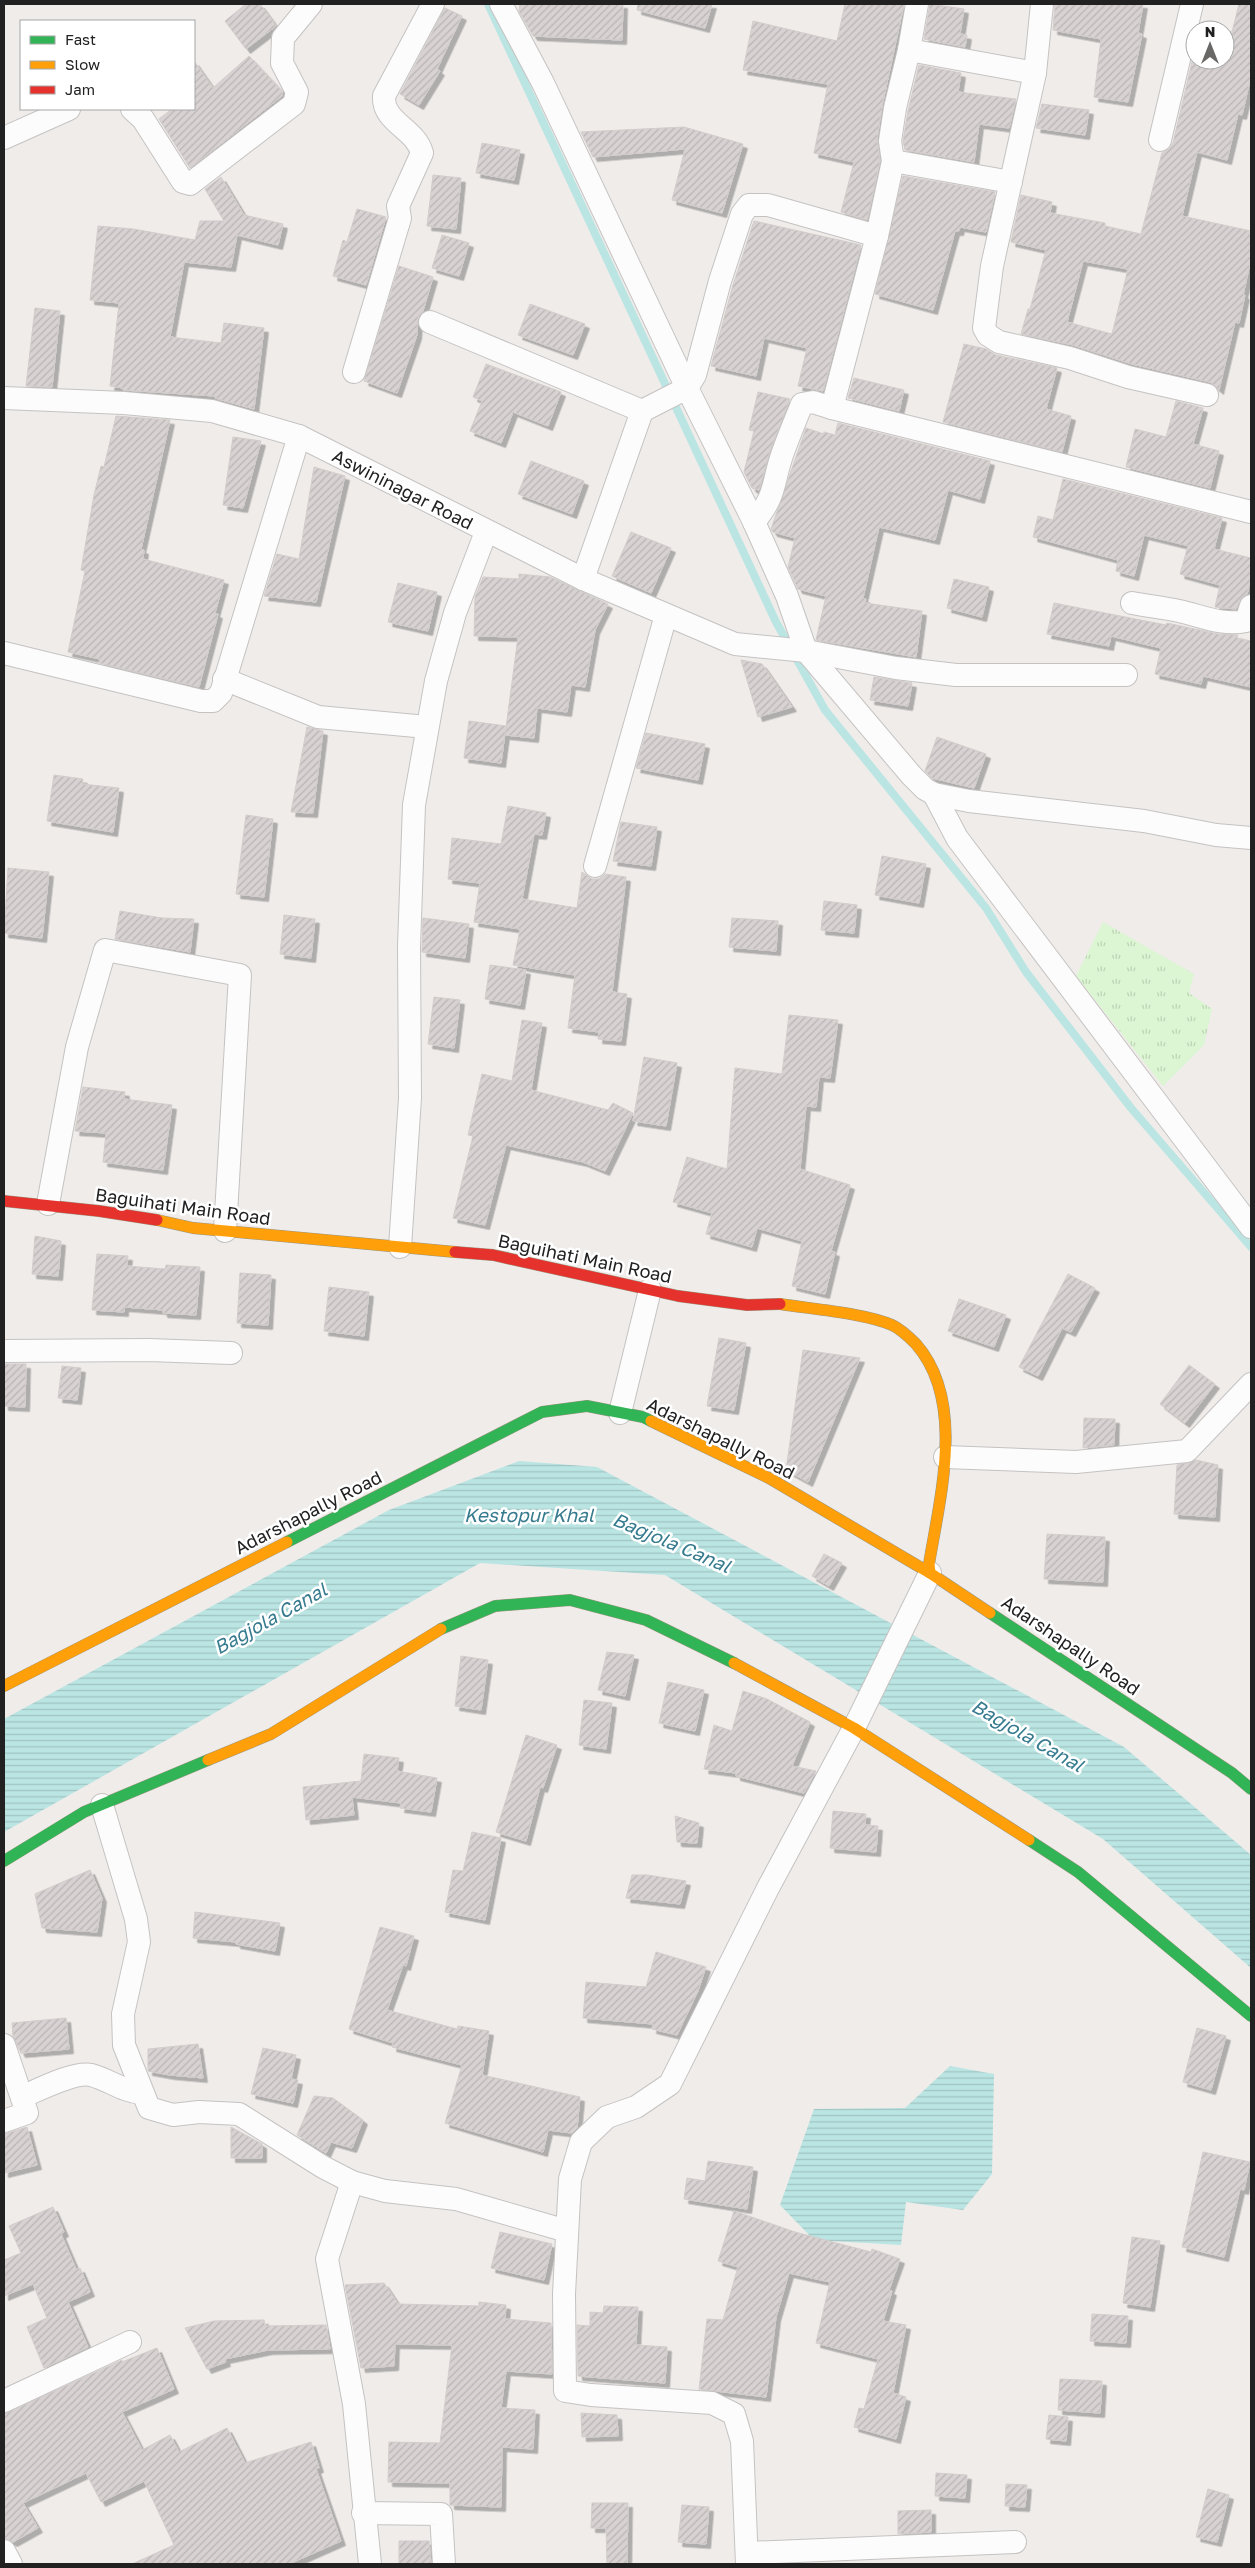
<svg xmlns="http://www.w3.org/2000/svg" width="1255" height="2568" viewBox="0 0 1255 2568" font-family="'Golos Text',sans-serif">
  <defs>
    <pattern id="park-tufts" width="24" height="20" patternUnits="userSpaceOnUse" patternTransform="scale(1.25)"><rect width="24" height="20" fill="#dcf6d3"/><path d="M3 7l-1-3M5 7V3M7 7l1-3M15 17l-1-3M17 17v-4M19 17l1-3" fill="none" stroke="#bcd3b5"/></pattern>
    <pattern id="water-rules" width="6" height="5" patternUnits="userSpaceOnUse" patternTransform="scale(1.25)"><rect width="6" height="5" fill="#bae5e3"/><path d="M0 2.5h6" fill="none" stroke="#a0c4c2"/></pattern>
    <pattern id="building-hatch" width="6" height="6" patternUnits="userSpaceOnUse" patternTransform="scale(1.25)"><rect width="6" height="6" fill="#d8d3d2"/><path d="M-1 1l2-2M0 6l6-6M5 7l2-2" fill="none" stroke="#b9b5b4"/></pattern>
    <filter id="shadow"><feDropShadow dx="4.5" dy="4.5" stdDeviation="0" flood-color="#0004"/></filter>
  </defs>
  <rect width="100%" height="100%" fill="#efecea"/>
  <!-- park -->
  <polygon fill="url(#park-tufts)" points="1103,922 1194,974 1189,993 1212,1009 1204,1045 1163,1086 1076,976"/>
  <!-- water -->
  <g fill="url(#water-rules)">
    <polygon points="519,1461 597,1467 1124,1747 1251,1855 1251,1968 1103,1839 665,1575 480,1563 4,1832 4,1719 389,1510"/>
    <polygon points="950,2066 994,2074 992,2174 963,2210 906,2202 901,2245 814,2240 780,2205 814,2109 905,2108"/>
  </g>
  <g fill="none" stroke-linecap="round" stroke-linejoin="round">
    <!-- stream -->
    <polyline stroke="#bae5e3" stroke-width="8" points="488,4 776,622 825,710 986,908 1026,972 1131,1108 1251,1247"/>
  </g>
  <!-- building -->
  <g fill="url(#building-hatch)" stroke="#d2cdcb" fill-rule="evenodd" filter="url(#shadow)">
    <polygon points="246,4 260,4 276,26 246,49 225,21"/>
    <polygon points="520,4 623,4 622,40 533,36 519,11"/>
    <polygon points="638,4 712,4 705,28 637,10"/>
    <polygon points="845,4 904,4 882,106 877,139 880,161 867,220 841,212 854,162 814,153 828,84 743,70 753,21 837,41"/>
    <polygon points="930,4 964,9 960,34 967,35 965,47 924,39"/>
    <polygon points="1055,4 1143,4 1138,33 1142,34 1128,102 1094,97 1101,39 1053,30"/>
    <path d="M1239,4H1251V76L1242,115L1238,114L1227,160L1197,152L1182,216L1251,231V259L1243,295H1245L1239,323L1235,322L1219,390L1210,382L1132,364L1073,345L1021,334L1028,309H1030L1046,250L1011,242L1021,195L1052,202L1050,213L1105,223V226L1141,234L1162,153L1169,149L1173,143L1195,49V60H1225V30L1232,32ZM1083,261L1128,269L1112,334L1067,322Z"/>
    <polygon points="445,8 462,16 437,69 440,71 419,105 400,94"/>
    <polygon points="249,56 282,91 282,96 190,168 159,119 172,109 194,109 194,61 213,88"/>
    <polygon points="919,65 961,73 958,92 1016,99 1009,128 979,124 974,162 905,150 903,141 908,111"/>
    <polygon points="1042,104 1089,110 1085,135 1036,128"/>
    <polygon points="684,127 743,144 722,213 672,200 685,149 593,157 581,132"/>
    <polygon points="482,143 520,150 514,180 476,173"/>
    <polygon points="433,175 461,178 456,229 427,226"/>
    <polygon points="903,176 995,192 986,232 960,227 959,231 955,231 933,310 875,294"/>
    <polygon points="221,177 244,215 283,224 278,245 237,235 231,267 184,262 170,337 221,343 224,323 264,328 254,409 215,398 215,396 123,390 123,388 110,386 119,303 90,300 98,226 133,229 195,240 200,221 224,221 205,189"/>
    <polygon points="357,209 386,217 366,285 333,276 343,240 347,242"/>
    <polygon points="754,221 861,245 823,391 798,386 807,348 764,338 756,376 711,366 733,285"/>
    <polygon points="442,235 469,243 459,276 432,268"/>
    <polygon points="399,266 433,277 423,311 418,317 417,335 397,393 364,381"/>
    <polygon points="530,304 585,324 573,355 518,335"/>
    <polygon points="35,308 60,311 52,387 26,386"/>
    <polygon points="964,344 986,349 996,355 1057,368 1046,409 1071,416 1062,452 943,422"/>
    <polygon points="486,364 561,392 548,426 513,412 501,443 470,431 482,401 473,397"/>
    <polygon points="854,378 904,390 899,411 848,398"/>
    <polygon points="758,392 790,399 770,451 759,490 752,488 744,472 754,431 749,430"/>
    <polygon points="1176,401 1203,408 1193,444 1219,451 1210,488 1126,467 1135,429 1166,437"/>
    <polygon points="116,416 170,420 141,549 144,550 143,559 224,580 215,613 218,614 199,687 99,663 100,659 68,652 85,571 81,570 94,495 101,466 104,467"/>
    <polygon points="838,423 990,461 980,499 948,490 935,540 879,527 863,598 866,599 865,603 922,611 916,657 816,640 826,596 798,589 788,567 795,538 773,532 771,529 806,428 824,434 824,432 835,435"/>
    <polygon points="233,437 261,441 243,508 223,505"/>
    <polygon points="531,461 584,481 572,514 518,494"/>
    <polygon points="314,467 345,476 316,602 264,596 277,554 299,559"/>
    <polygon points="1063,479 1222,518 1214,549 1251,558 1251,577 1247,594 1242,597 1236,609 1215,607 1220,585 1180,574 1188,546 1185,545 1144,535 1134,576 1116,571 1118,560 1033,537 1038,516 1053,520"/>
    <polygon points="631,532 671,548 651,593 612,576"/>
    <polygon points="519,574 550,577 608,604 595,630 585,687 571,685 567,712 537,708 534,738 505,735 518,637 474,636 475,597 483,577 519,579"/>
    <polygon points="954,579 989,587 982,617 947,608"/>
    <polygon points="398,583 437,592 428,631 388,622"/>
    <polygon points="1054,603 1166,625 1167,623 1218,634 1238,635 1237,638 1251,641 1251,687 1203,676 1201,684 1155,674 1161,648 1111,636 1109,646 1047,634"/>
    <polygon points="741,660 762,664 792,707 758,717"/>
    <polygon points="874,677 912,683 908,706 870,700"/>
    <polygon points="469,721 506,726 501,763 464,758"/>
    <polygon points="307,727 323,731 313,813 291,812"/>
    <polygon points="646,733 705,744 698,780 636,768"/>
    <polygon points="937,737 986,754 974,788 932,778 925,771"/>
    <polygon points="54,775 83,779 82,784 119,788 113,832 47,821"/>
    <polygon points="508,806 546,813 542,835 534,834 522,899 577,908 582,872 592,879 599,879 605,874 626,877 612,992 627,994 621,1041 598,1039 599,1032 568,1028 575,975 513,965 520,929 474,922 480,883 448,879 452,838 501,844"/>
    <polygon points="246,815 273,819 264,897 236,894"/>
    <polygon points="621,822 657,827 651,866 613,861"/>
    <polygon points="882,856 926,864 919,903 875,895"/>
    <polygon points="8,868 49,872 42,938 4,933"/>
    <polygon points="824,901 857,905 854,933 821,930"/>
    <polygon points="120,911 162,918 194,919 190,952 115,939"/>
    <polygon points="284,915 315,919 311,958 280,954"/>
    <polygon points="423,918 469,924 465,958 422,952"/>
    <polygon points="732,918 778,921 776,951 729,947"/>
    <polygon points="490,965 526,970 520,1005 485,999"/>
    <polygon points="434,997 460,1000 454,1048 428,1044"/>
    <polygon points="789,1015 838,1020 830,1078 819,1077 816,1107 806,1106 800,1169 850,1185 831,1251 835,1252 825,1294 792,1286 802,1241 757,1228 752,1247 706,1234 712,1213 673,1202 687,1157 727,1169 735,1068 782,1074"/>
    <polygon points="522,1020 542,1023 531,1090 608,1110 613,1103 633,1113 605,1171 583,1162 506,1145 485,1225 453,1218 473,1136 468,1135 482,1074 512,1081"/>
    <polygon points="644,1057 677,1063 666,1126 633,1121"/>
    <polygon points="83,1087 125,1092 124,1099 172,1105 163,1170 103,1162 106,1133 75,1131"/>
    <polygon points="35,1236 61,1241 58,1276 32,1274"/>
    <polygon points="97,1254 128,1256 127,1266 165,1269 166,1265 200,1267 196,1315 163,1313 163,1310 124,1307 124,1312 92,1310"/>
    <polygon points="240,1273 271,1275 268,1325 237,1323"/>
    <polygon points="1068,1274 1095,1288 1071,1332 1062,1328 1038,1376 1019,1367"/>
    <polygon points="329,1287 369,1292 364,1336 324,1331"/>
    <polygon points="959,1299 1006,1315 994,1347 948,1331"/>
    <polygon points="719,1338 746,1343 734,1410 707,1406"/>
    <polygon points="803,1350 860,1358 808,1482 786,1470"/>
    <polygon points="4,1364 26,1364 25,1407 4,1406"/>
    <polygon points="1189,1365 1215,1384 1185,1423 1160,1404"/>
    <polygon points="62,1366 81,1368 77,1400 58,1398"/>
    <polygon points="1084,1418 1115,1419 1114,1445 1083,1448"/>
    <polygon points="1196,1460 1218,1465 1215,1517 1174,1514 1177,1465"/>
    <polygon points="1047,1534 1105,1537 1103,1582 1044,1579"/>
    <polygon points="824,1554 842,1563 829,1586 812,1576"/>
    <polygon points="607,1652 634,1655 625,1696 598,1690"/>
    <polygon points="461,1656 488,1660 481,1710 455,1706"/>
    <polygon points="668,1682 704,1690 695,1731 659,1723"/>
    <polygon points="743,1691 767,1699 810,1722 792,1766 816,1771 804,1793 736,1776 736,1773 704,1769 714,1725 732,1731"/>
    <polygon points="584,1700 612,1703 606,1749 579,1745"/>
    <polygon points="526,1735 557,1745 543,1788 540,1787 526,1841 496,1832"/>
    <polygon points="364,1754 399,1758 397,1771 437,1778 431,1812 400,1808 401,1803 352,1797 354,1815 306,1820 303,1787 361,1781"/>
    <polygon points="833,1811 866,1814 865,1825 878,1826 876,1852 830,1848"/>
    <polygon points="675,1816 699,1823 697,1843 677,1842"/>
    <polygon points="472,1832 501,1838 485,1920 445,1912 453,1870 463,1871"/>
    <polygon points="90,1870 102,1898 97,1932 42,1928 35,1894"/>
    <polygon points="632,1875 647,1875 686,1881 680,1904 626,1898"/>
    <polygon points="195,1912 280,1923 275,1951 236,1944 236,1942 193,1938"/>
    <polygon points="380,1927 414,1936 406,1966 403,1965 387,2010 457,2029 458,2026 489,2031 482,2075 580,2097 577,2128 572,2133 548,2130 543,2152 445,2123 462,2065 392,2047 393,2043 349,2029"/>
    <polygon points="656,1952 706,1967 698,1991 677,2035 652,2029 653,2024 583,2018 586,1982 646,1987"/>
    <polygon points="66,2018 69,2049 21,2053 13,2036 12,2023"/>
    <polygon points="1197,2028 1226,2036 1211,2090 1183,2082"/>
    <polygon points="198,2044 203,2078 170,2075 148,2071 148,2049"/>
    <polygon points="263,2048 296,2055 291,2079 298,2080 293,2103 251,2094"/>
    <polygon points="314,2096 333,2098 363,2120 352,2148 331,2142 326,2153 297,2135"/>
    <polygon points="27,2127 37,2165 4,2173 4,2134"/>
    <polygon points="231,2127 262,2144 262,2158 231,2158"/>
    <polygon points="1203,2152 1250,2162 1244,2190 1240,2189 1224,2257 1182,2247"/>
    <polygon points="708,2161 753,2167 747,2209 684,2199 687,2178 705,2181"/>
    <polygon points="53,2207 64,2232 61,2234 76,2269 80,2268 90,2292 68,2302 88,2347 44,2368 27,2327 47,2318 33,2284 4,2296 4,2260 21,2253 9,2226"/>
    <polygon points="734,2211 795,2232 871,2252 872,2249 900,2259 889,2290 892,2291 883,2321 906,2325 893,2393 906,2397 896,2439 854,2427 859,2408 864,2409 878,2359 816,2343 830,2282 789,2273 776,2317 766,2397 699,2389 707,2319 723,2320 738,2267 718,2261"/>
    <polygon points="500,2232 552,2244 544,2280 491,2268"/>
    <polygon points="1132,2237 1160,2241 1150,2307 1123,2303"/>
    <polygon points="384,2283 398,2304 479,2306 479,2302 506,2305 505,2319 551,2323 552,2374 506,2371 501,2408 535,2410 533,2449 502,2447 501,2507 450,2505 450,2483 388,2482 389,2442 440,2443 452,2345 395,2344 394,2366 361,2368 345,2285"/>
    <polygon points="604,2306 638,2307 636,2345 667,2347 665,2383 578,2376 577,2325 590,2326 590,2312 603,2313"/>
    <polygon points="1092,2314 1128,2316 1126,2343 1090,2341"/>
    <polygon points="264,2320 265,2326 326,2325 330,2349 268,2350 225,2359 226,2362 207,2369 185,2328 214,2321"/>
    <polygon points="157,2348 174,2389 122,2412 142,2450 170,2435 179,2452 227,2428 245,2463 311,2442 319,2468 316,2469 341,2541 289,2564 132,2564 174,2545 144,2481 101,2502 86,2473 23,2503 38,2528 13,2542 4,2538 4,2414 122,2360 122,2362"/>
    <polygon points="1060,2379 1102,2381 1100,2413 1058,2410"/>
    <polygon points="581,2413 617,2415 618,2436 582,2437"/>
    <polygon points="1049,2415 1068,2417 1066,2441 1046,2439"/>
    <polygon points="936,2473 967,2475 965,2498 935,2496"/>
    <polygon points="1006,2484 1027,2485 1025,2507 1005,2506"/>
    <polygon points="1208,2489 1229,2495 1217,2542 1196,2537"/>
    <polygon points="592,2503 628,2503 627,2564 607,2564 606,2528 591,2528"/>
    <polygon points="682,2505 709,2507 706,2544 678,2542"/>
    <polygon points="931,2510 931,2532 898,2534 898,2511"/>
    <polygon points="399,2541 429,2541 431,2564 399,2564"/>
  </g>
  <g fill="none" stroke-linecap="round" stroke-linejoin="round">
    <!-- street casing -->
    <g stroke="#c5c3c2" stroke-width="24">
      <g id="street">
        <polyline points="501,4 543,83 687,388 754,522 787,596 806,651 911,775 925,789 934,794 969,801 1144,821 1216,835 1251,838"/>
        <polyline points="1042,4 1035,73 992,266 984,328 988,335 999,342 1070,358 1128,377 1207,395"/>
        <polyline points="909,50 1035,73"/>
        <polyline points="132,109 143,119 183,182 190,184 294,104 297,92 282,63 283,38 311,4"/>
        <polyline points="4,138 69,109"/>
        <polyline points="1160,140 1192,4"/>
        <polyline points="893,161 1011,182"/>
        <polyline points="877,236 893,161 890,141 895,108 909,50 917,4"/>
        <path d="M430,322L642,411L687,388L695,375L720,281L742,214L749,205H768L877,236L832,408L813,402L802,404C795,421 788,438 782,455C772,485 776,496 754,522"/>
        <path d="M354,372L400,218L398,206L422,153C416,129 382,122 384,96L433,4"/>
        <polyline points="4,398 124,403 212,411 299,436 583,579 735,644 806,651 896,668 956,675 1126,675"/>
        <polyline points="832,408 1251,512"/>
        <polyline points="583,579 642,411"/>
        <path d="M1132,603C1148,606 1164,608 1179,611C1202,616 1222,626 1246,621L1251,606"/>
        <polyline points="4,653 201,701 213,701 221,693 299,436"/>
        <polyline points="224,679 318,717 427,727"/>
        <polyline points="934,794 957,838 1251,1227"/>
        <polyline points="595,866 666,615"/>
        <polyline points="48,1204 77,1047 105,950 240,975 225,1231"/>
        <polyline points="400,1247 410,1098 409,946 414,805 436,681 455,613 486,532"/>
        <polyline points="4,1351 149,1350 231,1353"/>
        <polyline points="620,1413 650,1290"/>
        <polyline points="945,1457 1076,1462 1187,1451 1251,1384"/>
        <polyline points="102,1805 136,1919 139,1942 123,2014 124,2045 149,2108 173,2115 199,2112 239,2114 323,2167 352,2182 385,2191 456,2199 567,2231"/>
        <polyline points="4,2045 27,2113 4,2121"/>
        <path d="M22,2097C38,2090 75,2071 91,2075C110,2080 121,2091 142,2093"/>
        <polyline points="352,2182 327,2259 354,2404 370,2564"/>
        <polyline points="4,2401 130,2342"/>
        <polyline points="363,2513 441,2514 444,2564"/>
        <polyline points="4,2551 11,2564"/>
        <polyline points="748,2553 1015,2542"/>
        <polyline points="747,2564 742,2441 734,2414 712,2403 591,2395 565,2391 564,2294 570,2179 581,2142 607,2117 636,2107 670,2084 768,1888 854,1728 930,1573"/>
      </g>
    </g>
    <!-- fast casing -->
    <g stroke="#9b9680" stroke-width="12">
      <g id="fast">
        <polyline points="287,1542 542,1412 587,1406 643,1417 651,1421"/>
        <polyline points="990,1613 1232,1773 1251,1789"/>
        <polyline points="441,1629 495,1606 570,1600 646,1620 734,1663"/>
        <polyline points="1029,1840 1078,1872 1251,2016"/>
        <polyline points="4,1861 84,1812 208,1760"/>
      </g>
    </g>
    <!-- slow casing -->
    <g stroke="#9b9680" stroke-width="12">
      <g id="slow">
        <polyline points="157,1220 193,1228 455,1252"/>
        <path d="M780,1304C812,1309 864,1313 892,1325C901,1329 909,1337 916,1344C966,1401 940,1497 929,1564L930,1573"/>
        <polyline points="651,1421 769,1478 930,1573 990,1613"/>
        <polyline points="734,1663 854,1728 1029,1840"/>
        <polyline points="4,1686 287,1542"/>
        <polyline points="208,1760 271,1734 441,1629"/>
      </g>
    </g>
    <!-- jam casing -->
    <g stroke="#9b9680" stroke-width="12">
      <g id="jam">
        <polyline points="4,1201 99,1211 157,1220"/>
        <polyline points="455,1252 493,1255 678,1296 747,1305 780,1304"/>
      </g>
    </g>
    <!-- street -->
    <use href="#street" stroke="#fdfcfc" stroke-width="22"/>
    <!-- fast -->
    <use href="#fast" stroke="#30b455" stroke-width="11"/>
    <!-- slow -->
    <use href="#slow" stroke="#ff9f0a" stroke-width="11"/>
    <!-- jam -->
    <use href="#jam" stroke="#e5322d" stroke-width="11"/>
  </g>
  <g text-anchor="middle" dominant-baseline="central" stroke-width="5" stroke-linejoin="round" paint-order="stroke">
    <!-- street labels -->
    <g font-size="18" fill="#212121" stroke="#fff">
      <text transform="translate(403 489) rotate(27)">Aswininagar Road</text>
      <text transform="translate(183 1206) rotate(8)">Baguihati Main Road</text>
      <text transform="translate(585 1258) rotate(12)">Baguihati Main Road</text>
      <text transform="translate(721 1438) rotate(26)">Adarshapally Road</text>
      <text transform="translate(308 1512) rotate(-27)">Adarshapally Road</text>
      <text transform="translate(1071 1645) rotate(34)">Adarshapally Road</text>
    </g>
    <!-- water labels -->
    <g font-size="19" font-style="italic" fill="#377b8f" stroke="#fff">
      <text x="529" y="1514">Kestopur Khal</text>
      <text transform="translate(672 1542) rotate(23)">Bagjola Canal</text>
      <text transform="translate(270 1618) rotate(-29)">Bagjola Canal</text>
      <text transform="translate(1028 1735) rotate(30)">Bagjola Canal</text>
    </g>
  </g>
  <!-- border -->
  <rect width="1255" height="2568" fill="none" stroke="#212121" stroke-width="10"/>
  <!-- legend -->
  <rect x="20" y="20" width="175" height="90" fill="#ffffff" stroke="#a6a6a6"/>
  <rect x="30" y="36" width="25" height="8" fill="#30b455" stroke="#a6a6a6"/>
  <text x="65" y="45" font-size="15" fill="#212121">Fast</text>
  <rect x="30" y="61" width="25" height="8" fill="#ff9f0a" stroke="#a6a6a6"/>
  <text x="65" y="70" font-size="15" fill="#212121">Slow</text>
  <rect x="30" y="86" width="25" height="8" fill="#e5322d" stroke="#a6a6a6"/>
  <text x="65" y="95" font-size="15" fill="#212121">Jam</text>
  <!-- north arrow -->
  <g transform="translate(1210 45)"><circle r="24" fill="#ffffff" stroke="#a6a6a6"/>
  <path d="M0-4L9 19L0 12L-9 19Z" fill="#696867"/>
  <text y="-8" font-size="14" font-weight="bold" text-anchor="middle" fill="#212121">N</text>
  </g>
</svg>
